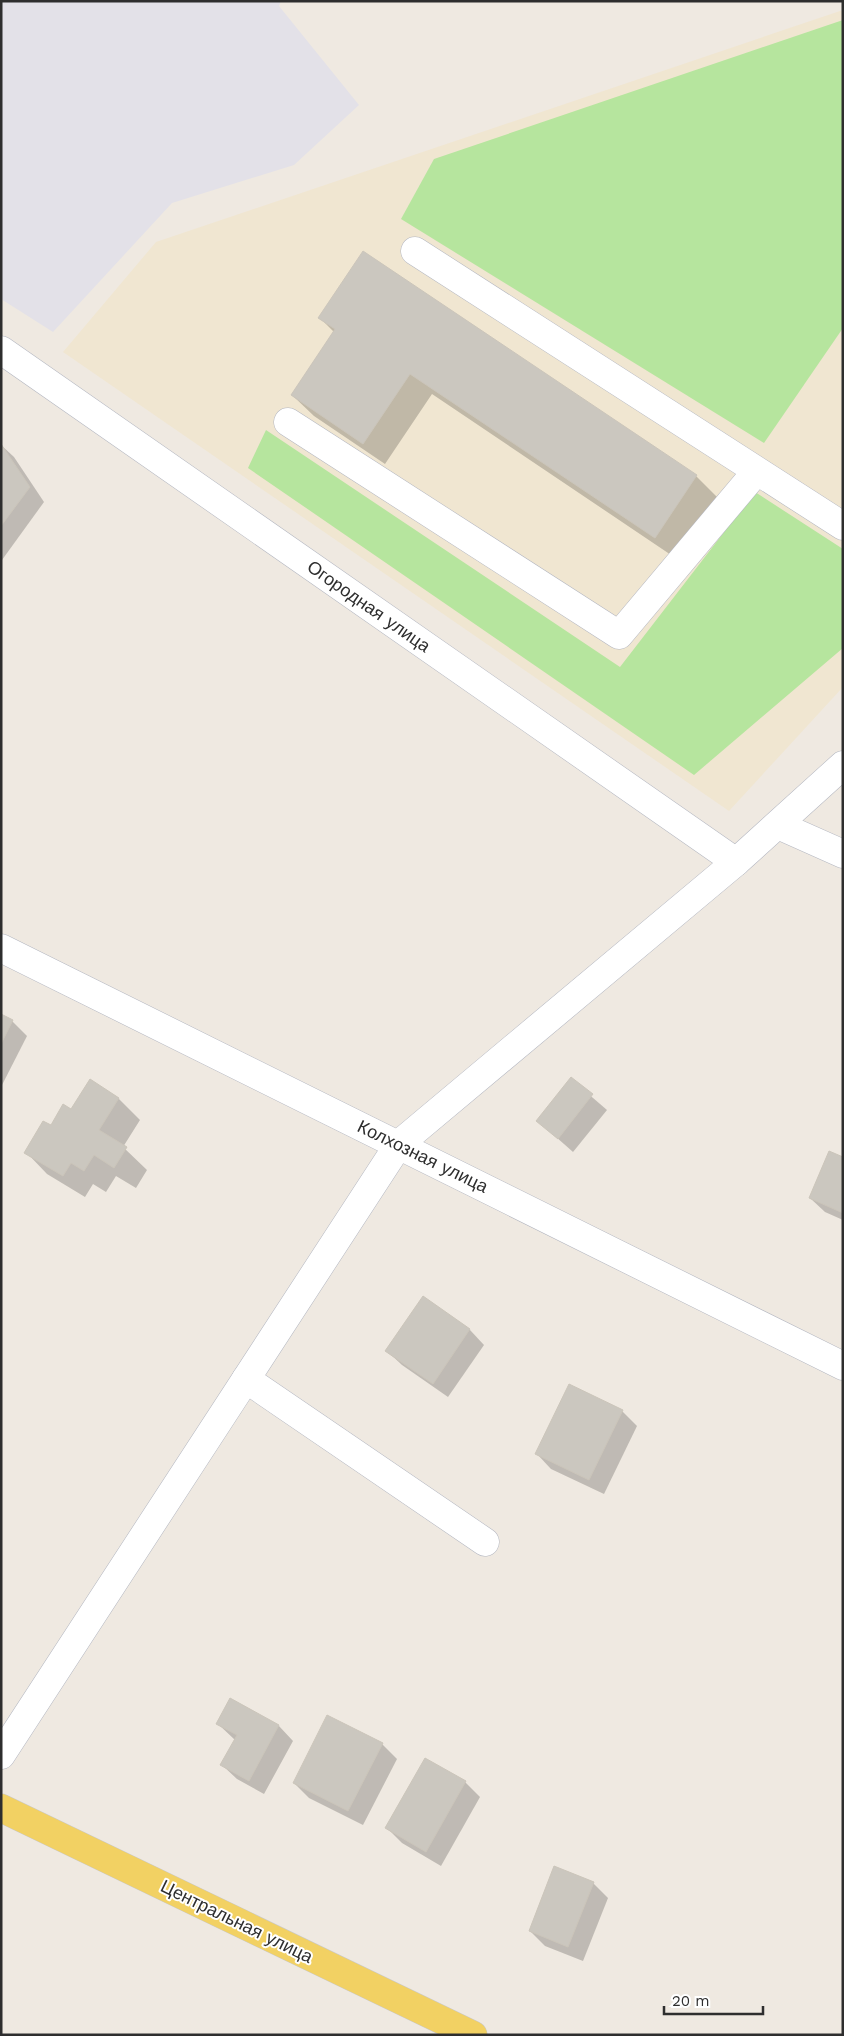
<svg xmlns="http://www.w3.org/2000/svg" width="844" height="2036" viewBox="0 0 844 2036" font-family="'Work Sans',sans-serif">
  <rect width="100%" height="100%" fill="#efe9e1"/>
  <!-- industrial -->
  <polygon fill="#e3e1e8" points="1,1 281,1 279,6 359,105 294,165 172,203 53,332 1,299"/>
  <!-- education -->
  <polygon fill="#f0e6d1" points="843,10 843,687 729,811 63,352 156,242"/>
  <!-- green -->
  <g fill="#b6e59e">
    <polygon points="843,20 843,328 764,443 401,219 434,159"/>
    <polygon points="266,430 620,667 755,492 843,549 843,648 694,775 248,468"/>
  </g>
  <!-- shadow -->
  <g fill="#0003">
    <polygon points="364,253 696,476 718,498 677,559 432,394 385,464 314,416 292,395 334,332 320,318"/>
    <polygon points="1,445 14,457 44,502 2,560"/>
    <polygon points="1,1015 12,1021 27,1036 1,1087"/>
    <polygon points="571,1079 607,1110 573,1152 538,1121"/>
    <polygon points="118,1098 140,1120 123,1147 147,1170 136,1188 116,1176 106,1192 93,1184 85,1197 47,1174 26,1152 72,1111"/>
    <polygon points="843,1158 843,1220 825,1212 810,1198"/>
    <polygon points="423,1298 470,1330 484,1345 448,1397 402,1365 387,1351"/>
    <polygon points="622,1411 637,1426 604,1494 551,1469 537,1454"/>
    <polygon points="230,1700 279,1726 293,1741 264,1794 237,1779 222,1765 235,1740 217,1723"/>
    <polygon points="382,1744 397,1759 363,1825 309,1798 294,1783"/>
    <polygon points="426,1760 465,1782 480,1797 441,1866 402,1843 387,1828"/>
    <polygon points="593,1883 608,1898 583,1961 545,1946 530,1931"/>
  </g>
  <!-- building -->
  <g fill="#cbc7bf" stroke="#cbc5ba">
    <polygon points="363,251 697,475 655,538 410,374 363,444 291,395 335,329 318,318"/>
    <polygon points="1,444 30,487 1,526"/>
    <polygon points="1,1014 13,1020 1,1044"/>
    <polygon points="571,1077 593,1094 558,1139 536,1121"/>
    <polygon points="90,1079 119,1098 99,1130 127,1147 114,1168 94,1155 84,1171 71,1163 63,1176 24,1153 43,1121 51,1125 63,1104 71,1109"/>
    <polygon points="829,1151 843,1157 843,1213 809,1198"/>
    <polygon points="423,1296 470,1329 433,1384 385,1351"/>
    <polygon points="569,1384 623,1410 589,1480 535,1454"/>
    <polygon points="230,1698 279,1725 249,1781 220,1765 237,1735 216,1724"/>
    <polygon points="327,1715 383,1743 348,1811 293,1783"/>
    <polygon points="425,1758 466,1781 426,1852 385,1828"/>
    <polygon points="554,1866 594,1882 568,1947 529,1931"/>
  </g>
  <g fill="none" stroke-linecap="round" stroke-linejoin="round">
    <!-- minor casing -->
    <g stroke="#b4b7c1" stroke-width="29">
      <g id="minor">
        <polyline points="415,251 843,526"/>
        <polyline points="1,350 736,862"/>
        <polyline points="288,422 619,635 756,472"/>
        <polyline points="778,825 843,854"/>
        <polyline points="1,948 843,1366"/>
        <polyline points="246,1379 485,1542"/>
        <polyline points="1,1755 399,1144 736,862 843,765"/>
      </g>
    </g>
    <!-- major casing -->
    <g stroke="#c9c9c9" stroke-width="29">
      <polyline id="major" points="1,1808 473,2035"/>
    </g>
    <!-- minor -->
    <use href="#minor" stroke="#fff" stroke-width="28"/>
    <!-- major -->
    <use href="#major" stroke="#f2d163" stroke-width="28"/>
  </g>
  <g text-anchor="middle" dominant-baseline="central" stroke-width="4" stroke-linejoin="round" paint-order="stroke">
    <!-- street labels -->
    <g font-size="18" fill="#2e2e2e" stroke="#fff">
      <text transform="translate(369 606) rotate(35)">Огородная улица</text>
      <text transform="translate(423 1156) rotate(26)">Колхозная улица</text>
      <text transform="translate(237 1921) rotate(26)">Центральная улица</text>
    </g>
  </g>
  <!-- border -->
  <rect width="844" height="2036" fill="none" stroke="#2e2e2e" stroke-width="5"/>
  <!-- scale -->
  <path d="M664 2006v8h99v-8" fill="none" stroke="#2e2e2e" stroke-width="2.5"/>
  <text x="672" y="2006" font-size="15" fill="#2e2e2e" stroke="#ffffff" stroke-width="4" paint-order="stroke">20 m</text>
</svg>
